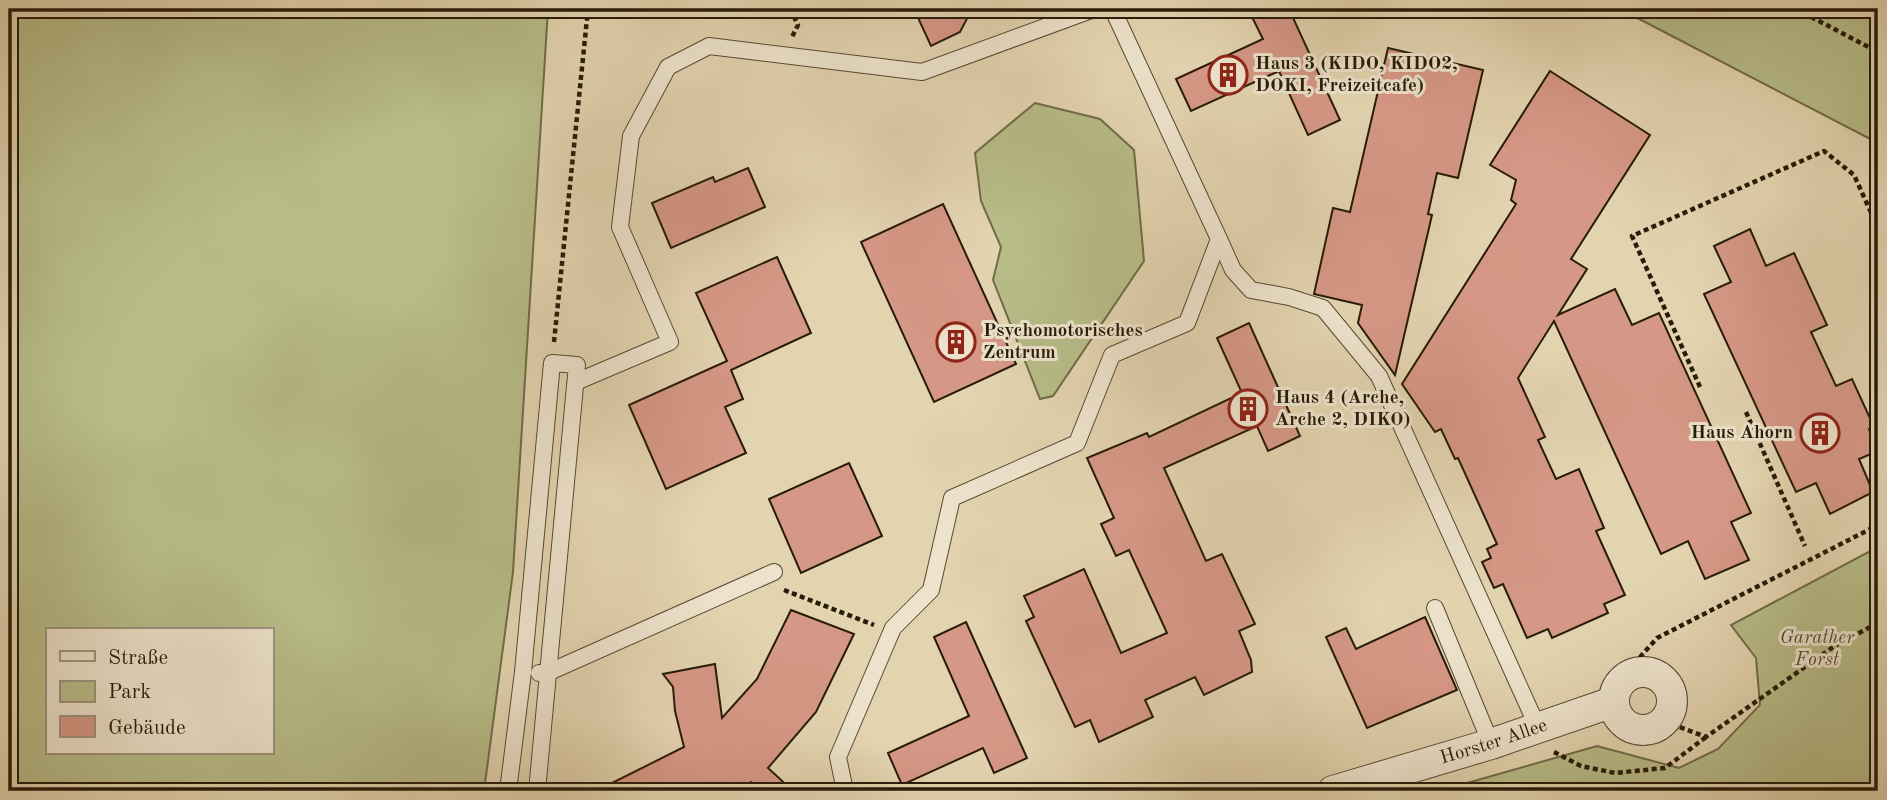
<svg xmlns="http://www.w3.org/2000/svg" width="1887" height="800" viewBox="0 0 1887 800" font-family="'Old Standard TT',serif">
  <rect width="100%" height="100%" fill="#e3d4b0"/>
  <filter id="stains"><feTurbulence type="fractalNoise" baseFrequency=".00286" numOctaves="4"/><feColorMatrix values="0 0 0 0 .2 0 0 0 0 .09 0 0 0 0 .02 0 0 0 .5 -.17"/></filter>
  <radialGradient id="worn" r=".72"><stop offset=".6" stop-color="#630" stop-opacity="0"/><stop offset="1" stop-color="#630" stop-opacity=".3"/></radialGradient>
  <!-- green -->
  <g fill="#b7bc88" stroke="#6f6c48" stroke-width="2" fill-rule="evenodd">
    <path d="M9,9H548L513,572L484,791H9ZM47,630H271V753H47Z"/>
    <polygon points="1620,9 1878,9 1878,143"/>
    <polygon points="1035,103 1100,119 1134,150 1144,261 1053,396 1040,399 993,280 1001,247 981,201 975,153"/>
    <polygon points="1878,547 1878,791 1439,791 1597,746 1679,768 1718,749 1760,705 1756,658 1731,625"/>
  </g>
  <!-- building -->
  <g fill="#d69886" stroke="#271b09" stroke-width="2">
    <polygon points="914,9 972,9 960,32 931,46"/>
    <polygon points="1248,9 1289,9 1340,120 1308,135 1279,71 1191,111 1176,79 1263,39"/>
    <polygon points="1388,48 1483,70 1458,178 1437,173 1428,214 1432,215 1395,375 1358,323 1362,305 1314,294 1333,208 1350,212"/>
    <polygon points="1550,71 1650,135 1571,259 1587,269 1558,315 1615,289 1632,325 1659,313 1751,513 1731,522 1749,560 1705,579 1688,541 1661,554 1554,321 1518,378 1545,437 1538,440 1556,479 1579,469 1604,528 1596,531 1625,595 1604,604 1608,613 1552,638 1548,629 1527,638 1503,584 1494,588 1482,562 1491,558 1487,549 1497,544 1458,458 1455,459 1441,429 1435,432 1402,384 1516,204 1511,200 1516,180 1490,165"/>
    <polygon points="748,168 765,207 671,248 652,203 713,177 715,182"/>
    <polygon points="943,204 1016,364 934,402 861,242"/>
    <polygon points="1750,229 1766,266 1794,253 1827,325 1811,332 1836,386 1852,379 1874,427 1869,429 1878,451 1859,459 1873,492 1830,514 1816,483 1796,492 1704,294 1731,282 1714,246"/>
    <polygon points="777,257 811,333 731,370 743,399 725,407 746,453 666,489 629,405 727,361 696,293"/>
    <polygon points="1249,323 1300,436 1268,451 1257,426 1164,468 1206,561 1222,554 1255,624 1239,631 1251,660 1252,672 1204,695 1195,677 1145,700 1153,717 1099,742 1090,720 1075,727 1026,621 1034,617 1024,596 1084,569 1121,653 1167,633 1129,550 1116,556 1101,524 1114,518 1087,458 1147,433 1149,437 1242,393 1217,338"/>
    <polygon points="849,463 882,536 801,573 769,499"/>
    <polygon points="791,610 854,634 816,712 768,768 793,791 758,791 751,782 737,791 596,791 684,747 675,711 673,687 663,674 715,664 722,718 757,679"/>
    <polygon points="1425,617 1457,690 1367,728 1326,637 1346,628 1356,649"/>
    <polygon points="966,622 1027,758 994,773 983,748 902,785 888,753 969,716 934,637"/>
  </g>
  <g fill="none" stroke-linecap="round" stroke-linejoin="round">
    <!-- lane casing -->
    <g stroke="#564933" stroke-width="18">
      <g id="lane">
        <polyline points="1219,239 1233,270 1251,290 1289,297 1323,308 1379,376 1538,728"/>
        <polyline points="576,382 670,342 620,227 631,136 668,67 709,46 922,72 1094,9"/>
        <polyline points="1435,608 1491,744"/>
        <polyline points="539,673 547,673 774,572"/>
        <polyline points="508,791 523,672 552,363 577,365 537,791"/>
        <polyline points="845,791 838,757 893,628 931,590 952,498 1077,443 1112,355 1187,323 1219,239 1114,12 1106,9"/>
      </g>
    </g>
    <!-- street casing -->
    <g stroke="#564933" stroke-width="32">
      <g id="street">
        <circle cx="1643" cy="701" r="29"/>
        <path id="s1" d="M1333,791L1491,744L1613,702"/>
      </g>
    </g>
    <!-- path -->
    <g stroke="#271b09" stroke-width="4.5" stroke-dasharray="5 3.5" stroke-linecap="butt">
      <polyline points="790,9 798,25 792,37"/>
      <polyline points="1796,9 1878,52"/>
      <polyline points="554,342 588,9"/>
      <polyline points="1700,387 1632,236 1824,151 1854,175 1878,228"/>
      <polyline points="1746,412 1805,546"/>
      <polyline points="784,590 874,625"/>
      <polyline points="1633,673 1641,656 1657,638 1878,525"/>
      <polyline points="1664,721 1706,737 1836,645 1878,623"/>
      <polyline points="1554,752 1581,766 1615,773 1665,768 1706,737"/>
    </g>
    <!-- lane -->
    <use href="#lane" stroke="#ede3cc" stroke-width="16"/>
    <!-- street -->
    <use href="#street" stroke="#ede3cc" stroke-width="30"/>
  </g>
  <!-- icons -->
  <defs>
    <g id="building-ring" transform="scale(2.0125)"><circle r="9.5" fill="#ede3cc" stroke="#8f2418" stroke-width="1.5"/><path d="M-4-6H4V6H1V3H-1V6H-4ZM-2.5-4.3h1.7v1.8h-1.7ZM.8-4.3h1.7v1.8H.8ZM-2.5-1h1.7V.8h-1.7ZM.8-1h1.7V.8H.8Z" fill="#8f2418"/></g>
  </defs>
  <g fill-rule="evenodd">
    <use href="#building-ring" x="1228" y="75"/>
    <use href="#building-ring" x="956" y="342"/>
    <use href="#building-ring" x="1248" y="409"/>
    <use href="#building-ring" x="1820" y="433"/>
  </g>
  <g text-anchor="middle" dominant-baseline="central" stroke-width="6" stroke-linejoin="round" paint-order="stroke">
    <!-- poi labels -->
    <g font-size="19" font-weight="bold" fill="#271b09" stroke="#ede3cc" text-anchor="start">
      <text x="1255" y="64">Haus 3 (KIDO, KIDO2,<tspan x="1255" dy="22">DOKI, Freizeitcafe)</tspan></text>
      <text x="983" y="331">Psychomotorisches<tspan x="983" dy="22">Zentrum</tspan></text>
      <text x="1275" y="398">Haus 4 (Arche,<tspan x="1275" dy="22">Arche 2, DIKO)</tspan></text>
      <text x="1793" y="433" text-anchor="end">Haus Ahorn</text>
    </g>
    <!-- park labels -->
    <g font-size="19" font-style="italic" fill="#524b2f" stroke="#ede3cc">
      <text x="1817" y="638">Garather<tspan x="1817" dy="22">Forst</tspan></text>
    </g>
    <!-- street labels -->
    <g font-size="19" fill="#271b09" stroke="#ede3cc">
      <text stroke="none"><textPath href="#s1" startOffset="168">Horster Allee</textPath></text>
    </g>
  </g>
  <!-- margin -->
  <rect width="1887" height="800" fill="none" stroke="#e3d4b0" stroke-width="35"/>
  <rect x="10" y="10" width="1866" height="779" fill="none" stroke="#271b09" stroke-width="3.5"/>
  <rect x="18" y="18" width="1852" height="765" fill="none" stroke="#271b09" stroke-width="2"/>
  <!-- legend -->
  <rect x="46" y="628" width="228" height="126" fill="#ede3cc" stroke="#9e937e" stroke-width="2"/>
  <rect x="60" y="651" width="35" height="10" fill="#ede3cc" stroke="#9e937e" stroke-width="2"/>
  <text x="108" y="664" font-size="21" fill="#271b09">Straße</text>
  <rect x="60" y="681" width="35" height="21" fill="#b7bc88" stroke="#9e937e" stroke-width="2"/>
  <text x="108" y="698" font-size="21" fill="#271b09">Park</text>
  <rect x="60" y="716" width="35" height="21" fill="#d69886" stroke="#9e937e" stroke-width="2"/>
  <text x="108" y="734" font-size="21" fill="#271b09">Gebäude</text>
  <rect width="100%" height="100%" filter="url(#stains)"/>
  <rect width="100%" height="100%" fill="url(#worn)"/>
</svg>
